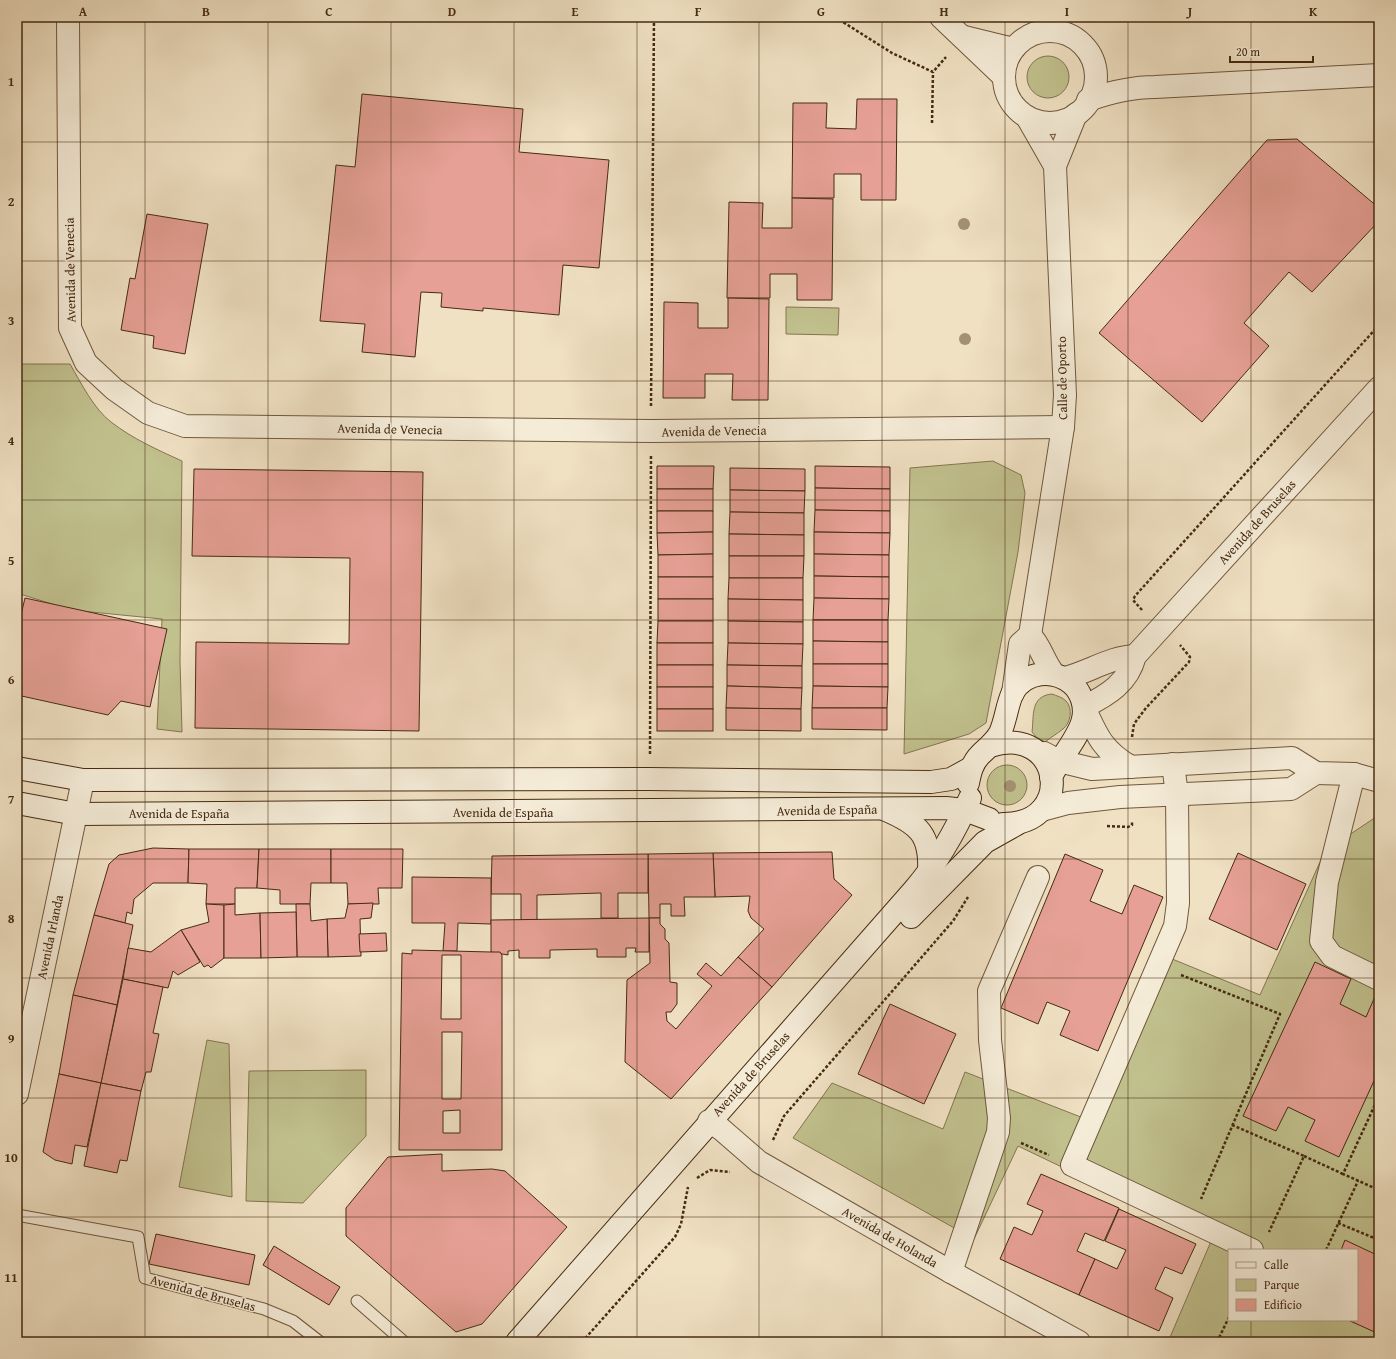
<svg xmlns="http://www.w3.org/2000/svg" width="1396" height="1359" viewBox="0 0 1396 1359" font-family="'Gentium Book Plus',serif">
  <rect width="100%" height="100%" fill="#f0e1c3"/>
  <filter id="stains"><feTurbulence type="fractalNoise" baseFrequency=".005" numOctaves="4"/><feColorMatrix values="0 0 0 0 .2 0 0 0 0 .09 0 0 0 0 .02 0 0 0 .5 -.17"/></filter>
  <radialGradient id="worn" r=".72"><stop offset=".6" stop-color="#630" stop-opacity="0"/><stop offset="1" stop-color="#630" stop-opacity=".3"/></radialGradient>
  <!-- green -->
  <g fill="#c1c18e" stroke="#847650" fill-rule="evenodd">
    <circle cx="1048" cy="77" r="21"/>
    <polygon points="786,307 839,308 838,335 786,334"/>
    <path d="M17,364H70C81,383 94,409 111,422C133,439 158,450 182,461L180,661L182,732L157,729L162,619L71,610L17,593Z"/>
    <polygon points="993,461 1021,475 1025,493 1018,552 986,723 969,734 904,754 910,468"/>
    <path d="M1052,694C1057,696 1062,697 1066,701C1073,708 1071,723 1063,729C1057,734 1051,737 1045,742L1037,738L1032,732C1034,716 1030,696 1052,694Z"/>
    <circle cx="1007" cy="785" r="20"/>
    <path d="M1379,815V1342H1168L1212,1239L1018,1146L974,1239L793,1138L832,1083L943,1129L965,1072L1086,1119L1160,954L1260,995L1325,851ZM1229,1250H1357V1320H1229Z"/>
    <polygon points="207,1040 229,1044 232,1197 179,1187"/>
    <polygon points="366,1070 366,1136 303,1203 246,1201 249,1071"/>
  </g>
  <!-- building -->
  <g fill="#e6a095" stroke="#462b12" fill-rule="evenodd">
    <polygon points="362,94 523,109 519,152 609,160 599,268 563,265 559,315 483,308 483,311 441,307 442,293 421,292 415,357 362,352 365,324 320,321 336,165 355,167"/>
    <polygon points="857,99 897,99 896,200 861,200 861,174 834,174 834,198 792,198 793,103 827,103 826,128 856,129"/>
    <polygon points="1297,139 1379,208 1379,221 1312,292 1289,272 1244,323 1269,346 1202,422 1099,333 1267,140"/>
    <polygon points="792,198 833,199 832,300 797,300 797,274 770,274 770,298 727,298 729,202 763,203 762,228 792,228"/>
    <polygon points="147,214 208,224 185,354 153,348 154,336 121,330 130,278 135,279"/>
    <polygon points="728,298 769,299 768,400 732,400 733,374 705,374 705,398 663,398 664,302 698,303 698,328 728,328"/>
    <polygon points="657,466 714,466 713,489 657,489"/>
    <polygon points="815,466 890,467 890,489 815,488"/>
    <polygon points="730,468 805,469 805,491 730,490"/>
    <polygon points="194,469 423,472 419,731 195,728 196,642 349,644 350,558 192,556"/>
    <polygon points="815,488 890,489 890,511 815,510"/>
    <rect x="657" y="489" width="56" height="22"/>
    <polygon points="730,490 805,491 804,513 730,512"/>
    <polygon points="815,510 890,511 890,533 814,532"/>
    <polygon points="657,511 713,511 713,532 657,533"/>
    <polygon points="730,512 804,513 804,535 729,534"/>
    <polygon points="713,532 713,554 658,555 657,533"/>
    <polygon points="814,532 890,533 889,555 814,554"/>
    <polygon points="729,534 804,535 804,556 729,556"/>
    <polygon points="713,554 713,577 658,577 658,555"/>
    <polygon points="814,554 889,555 889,577 814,576"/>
    <polygon points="729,556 804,556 803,578 729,578"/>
    <polygon points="814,576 889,577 889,599 814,598"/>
    <rect x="658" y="577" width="55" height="22"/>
    <polygon points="729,578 803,578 803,600 728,599"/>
    <polygon points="25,598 167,629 150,707 121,701 108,715 17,695 17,619 20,619"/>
    <polygon points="814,598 889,599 888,620 813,620"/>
    <rect x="658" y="599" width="55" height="22"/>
    <polygon points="728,599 803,600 803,622 728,621"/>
    <polygon points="813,620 888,620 888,642 813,641"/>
    <polygon points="658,621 713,621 713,643 657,643"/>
    <polygon points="728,621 803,622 803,644 728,643"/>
    <polygon points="813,641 888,642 888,664 813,664"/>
    <rect x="657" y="643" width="56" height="22"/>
    <polygon points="728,643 803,644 802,666 727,665"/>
    <polygon points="813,664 888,664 888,687 813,686"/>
    <rect x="657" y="665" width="56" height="22"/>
    <polygon points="727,665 802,666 802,688 727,686"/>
    <polygon points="727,686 802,688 801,709 726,708"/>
    <polygon points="813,686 888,687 887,708 812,708"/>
    <rect x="657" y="687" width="56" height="22"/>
    <polygon points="726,708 801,709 801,731 726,730"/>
    <polygon points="812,708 887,708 887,730 812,729"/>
    <rect x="657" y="709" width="56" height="22"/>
    <polygon points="153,848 189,849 188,883 153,883 134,899 132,914 127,912 125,923 94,915 109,864 119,855"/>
    <polygon points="189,849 259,849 257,888 235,888 235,904 206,904 207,884 188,883"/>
    <polygon points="259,849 331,849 331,883 311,883 310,904 280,904 280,890 257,888"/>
    <polygon points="331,849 403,849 402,888 378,888 379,904 348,904 347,883 331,883"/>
    <polygon points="832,852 834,879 852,895 772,987 738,957 764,929 751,918 748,911 750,896 715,897 713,853"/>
    <polygon points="713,853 715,897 684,897 685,916 671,916 671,904 660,904 660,918 649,918 648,854"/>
    <polygon points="1238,853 1306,884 1277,950 1209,919"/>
    <polygon points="648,854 648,893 618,893 618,918 601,918 601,893 537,895 537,920 521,920 521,894 491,894 492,856"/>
    <polygon points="1065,854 1103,870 1090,901 1122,914 1134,885 1163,897 1098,1051 1060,1035 1070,1011 1047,1002 1038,1024 1001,1008"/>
    <polygon points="412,877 491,878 491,924 458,923 457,951 443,951 445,923 412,923"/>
    <polygon points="373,903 371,918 360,919 361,956 328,957 327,919 345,918 348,904"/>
    <polygon points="206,904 224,905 224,958 211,968 208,965 204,967 181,930 209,922"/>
    <polygon points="235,904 235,915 260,913 261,958 224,958 224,905"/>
    <polygon points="296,904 310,904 311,921 327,919 328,957 297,957"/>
    <polygon points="296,912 297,957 261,958 260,913"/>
    <polygon points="94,915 133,925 117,1005 73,995"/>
    <polygon points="649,918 660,918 660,924 665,929 665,939 669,943 670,982 677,983 677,1004 671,1012 666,1012 667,1021 676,1029 712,986 697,974 706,963 721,976 738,957 772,987 671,1099 625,1062 627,980 650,963"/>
    <polygon points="649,918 649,952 635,952 636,948 626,948 626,957 597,957 597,949 550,950 550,958 519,958 519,950 508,951 508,955 491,952 491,920"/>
    <polygon points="181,930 200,962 178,975 173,971 168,988 123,979 128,948 151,952"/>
    <polygon points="386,933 387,951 360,952 359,934"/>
    <path d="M412,950L491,952H500L502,955V1150H399L402,953L412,954ZM442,955H461V1019H441ZM442,1032H462L461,1099H442ZM460,1110V1133H443V1111Z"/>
    <polygon points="1315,962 1351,979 1340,1004 1366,1017 1377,992 1379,993 1379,1070 1339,1157 1305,1141 1315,1120 1288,1107 1276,1131 1243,1116"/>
    <polygon points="123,979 163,987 153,1033 159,1034 151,1072 146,1072 141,1091 101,1083"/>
    <polygon points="73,995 117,1005 101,1083 59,1074"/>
    <polygon points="890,1004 956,1034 924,1104 858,1074"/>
    <polygon points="59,1074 101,1083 87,1147 75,1145 72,1164 55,1160 43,1152"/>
    <polygon points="101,1083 141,1091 127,1161 120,1160 117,1173 84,1166"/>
    <polygon points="442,1154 442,1171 492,1169 505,1171 567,1227 482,1324 456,1332 346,1236 346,1208 388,1157"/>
    <polygon points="1041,1174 1119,1208 1104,1241 1085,1233 1077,1251 1095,1259 1079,1295 1000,1259 1014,1227 1032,1235 1043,1211 1027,1204"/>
    <polygon points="1119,1209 1196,1244 1182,1274 1165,1267 1155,1289 1173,1298 1159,1331 1079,1295 1095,1259 1117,1269 1126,1250 1105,1241"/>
    <polygon points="156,1234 255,1255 249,1285 149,1264"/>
    <polygon points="1345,1240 1379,1256 1379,1334 1348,1320 1357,1320 1357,1250 1341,1250"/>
    <polygon points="274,1246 340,1287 329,1305 263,1265"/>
  </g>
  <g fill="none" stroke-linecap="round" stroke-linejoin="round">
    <!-- service casing -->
    <g stroke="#70583e" stroke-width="13">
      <g id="service">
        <polyline points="17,1215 138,1237 145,1278 264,1309 293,1321 320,1342"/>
        <polyline points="357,1301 404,1342"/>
      </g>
    </g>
    <!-- minor casing -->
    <g stroke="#70583e" stroke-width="24">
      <g id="minor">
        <polyline points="68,17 70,328 86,363 114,389 148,413 185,426 651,431 1063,427"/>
        <path d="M1084,707C1097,736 1103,751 1131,767"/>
        <polyline points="1044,753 1059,761 1092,769 1292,758 1316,773 1354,774 1379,781"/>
        <polyline points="1173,764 1177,795 1178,903 1175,926 1072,1165 1252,1250"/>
        <polyline points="1354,774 1327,882 1321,941 1332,956 1379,979"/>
        <polyline points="1042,810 1068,803 1120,797 1291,789 1316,773"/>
        <polyline points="709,1121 721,1129 759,1162 951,1272 1079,1342"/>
        <polyline points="951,1272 998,1132 999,1118 990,1040 989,991 1038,877"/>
      </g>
    </g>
    <!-- tertiary casing -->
    <g stroke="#70583e" stroke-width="24">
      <g id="tertiary">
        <polyline points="941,17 1004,77"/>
        <circle cx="1050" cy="77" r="46"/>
        <polyline points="964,37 1013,49"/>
        <path d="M1088,100C1111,92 1131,87 1155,87L1379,75"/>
        <polyline points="1027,117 1055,166"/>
        <path d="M1030,635C1041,646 1044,662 1054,674"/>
        <path d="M1065,678C1089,672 1110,657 1135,656"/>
        <polyline points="1013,693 1020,644 1030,635 1063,427 1065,395 1055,166 1076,114"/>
        <path d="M1084,707C1108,695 1128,683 1135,656L1379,388"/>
        <polyline points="17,1094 83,780"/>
      </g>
    </g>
    <!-- secondary casing -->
    <g stroke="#462b12" stroke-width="24">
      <g id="secondary">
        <path d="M990,746C1062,723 1077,825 1003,824"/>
        <polyline points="17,768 83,780 649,779 931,782 951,779 971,768"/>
        <path d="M968,783C970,773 972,763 980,755C987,748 995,742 1000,733C1006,720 1007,704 1013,692C1026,671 1053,669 1071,683C1081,691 1086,706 1083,719C1080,736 1059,759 1051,777"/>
        <polyline points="17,803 76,814 946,808 965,810 989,819"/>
        <path d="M886,810C919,824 931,835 929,872"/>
        <polyline points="911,917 985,842 1017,824"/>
        <path d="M517,1342L914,890C938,862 955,832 970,798"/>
      </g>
    </g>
    <!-- path -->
    <g stroke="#462b12" stroke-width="2.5" stroke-dasharray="3 2" stroke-linecap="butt">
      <polyline points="835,17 892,53 933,72 946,57"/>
      <polyline points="932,123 933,72"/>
      <polyline points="651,406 654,17"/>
      <polyline points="1142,610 1133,600 1135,596 1379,325"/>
      <polyline points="1132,737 1134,724 1146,708 1189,662 1190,657 1180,645"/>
      <polyline points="650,754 651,455"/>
      <polyline points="1107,826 1128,827 1132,825 1132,822"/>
      <polyline points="1181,975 1280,1014 1201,1199"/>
      <polyline points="1379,1096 1343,1174 1379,1190"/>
      <polyline points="1232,1125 1304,1156 1269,1232"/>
      <polyline points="773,1140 784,1116 953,921 968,897"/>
      <polyline points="1021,1143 1049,1155"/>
      <polyline points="1304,1156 1343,1174"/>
      <polyline points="697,1178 710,1170 730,1172"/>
      <polyline points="1338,1223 1379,1240"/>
      <polyline points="1326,1250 1358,1181"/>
      <polyline points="582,1342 675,1237 681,1224 688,1187"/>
      <polyline points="1217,1342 1229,1317"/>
    </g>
    <!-- service -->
    <use href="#service" stroke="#f5ecd8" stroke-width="11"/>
    <!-- minor -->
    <use href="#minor" stroke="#f5ecd8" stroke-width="22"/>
    <!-- tertiary -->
    <use href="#tertiary" stroke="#f5ecd8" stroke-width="22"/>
    <!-- secondary -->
    <use href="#secondary" stroke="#f5ecd8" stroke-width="22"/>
  </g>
  <!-- trees -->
  <g fill="#a49173">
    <circle cx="964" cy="224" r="6"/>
    <circle cx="965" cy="339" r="6"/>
    <circle cx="1010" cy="786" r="6"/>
  </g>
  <!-- grid -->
  <path fill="none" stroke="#462b12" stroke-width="1" stroke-opacity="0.55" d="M145,17V1342M268,17V1342M391,17V1342M514,17V1342M637,17V1342M759,17V1342M882,17V1342M1005,17V1342M1128,17V1342M1251,17V1250M17,142H1379M17,261H1379M17,381H1379M17,500H1379M17,620H1379M17,739H1379M17,859H1379M17,978H1379M17,1098H1379M17,1217H1379M1251,1320V1342"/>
  <g text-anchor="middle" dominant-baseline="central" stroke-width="3" stroke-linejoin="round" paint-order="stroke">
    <!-- street labels -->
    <g font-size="13" fill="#462b12" stroke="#f5ecd8">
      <text transform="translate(70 270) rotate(-91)">Avenida de Venecia</text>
      <text transform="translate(1062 378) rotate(-91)">Calle de Oporto</text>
      <text transform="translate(390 429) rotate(1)">Avenida de Venecia</text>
      <text transform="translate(714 431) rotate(-1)">Avenida de Venecia</text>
      <text transform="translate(1257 522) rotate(-48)">Avenida de Bruselas</text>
      <text transform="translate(827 810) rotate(-1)">Avenida de España</text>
      <text x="503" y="812">Avenida de España</text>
      <text x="179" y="813">Avenida de España</text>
      <text transform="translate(50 937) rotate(-78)">Avenida Irlanda</text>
      <text transform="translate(751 1074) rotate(-48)">Avenida de Bruselas</text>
      <text transform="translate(890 1237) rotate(30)">Avenida de Holanda</text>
      <text transform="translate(203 1293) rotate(15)">Avenida de Bruselas</text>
    </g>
  </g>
  <!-- margin -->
  <rect width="1396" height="1359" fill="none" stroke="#f0e1c3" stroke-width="44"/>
  <!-- legend -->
  <rect x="1228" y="1249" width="130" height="72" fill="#f5ecd8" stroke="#af9f89"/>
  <rect x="1236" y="1262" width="20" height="6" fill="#f5ecd8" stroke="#af9f89"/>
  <text x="1264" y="1269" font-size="12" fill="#462b12">Calle</text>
  <rect x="1236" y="1279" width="20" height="12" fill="#c1c18e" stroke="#af9f89"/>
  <text x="1264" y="1289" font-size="12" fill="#462b12">Parque</text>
  <rect x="1236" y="1299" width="20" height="12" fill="#e6a095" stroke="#af9f89"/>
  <text x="1264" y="1309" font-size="12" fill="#462b12">Edificio</text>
  <!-- scale -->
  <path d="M1230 56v6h83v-6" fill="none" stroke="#462b12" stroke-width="2"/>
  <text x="1236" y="56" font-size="12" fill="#462b12" stroke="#f5ecd8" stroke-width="3" paint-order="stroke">20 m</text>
  <rect x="22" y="22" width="1352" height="1315" fill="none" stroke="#462b12" stroke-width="1.5"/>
  <g font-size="13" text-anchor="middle" font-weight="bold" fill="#462b12">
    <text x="83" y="16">A</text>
    <text x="206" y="16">B</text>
    <text x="329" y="16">C</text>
    <text x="452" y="16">D</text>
    <text x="575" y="16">E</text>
    <text x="698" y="16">F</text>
    <text x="821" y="16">G</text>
    <text x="944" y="16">H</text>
    <text x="1067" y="16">I</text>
    <text x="1190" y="16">J</text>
    <text x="1313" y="16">K</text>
    <text x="11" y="86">1</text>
    <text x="11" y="206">2</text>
    <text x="11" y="325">3</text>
    <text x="11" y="445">4</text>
    <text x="11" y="565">5</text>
    <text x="11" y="684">6</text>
    <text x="11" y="804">7</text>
    <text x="11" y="923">8</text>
    <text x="11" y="1043">9</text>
    <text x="11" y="1162">10</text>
    <text x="11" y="1282">11</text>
  </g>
  <rect width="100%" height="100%" filter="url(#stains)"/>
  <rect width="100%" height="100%" fill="url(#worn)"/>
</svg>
